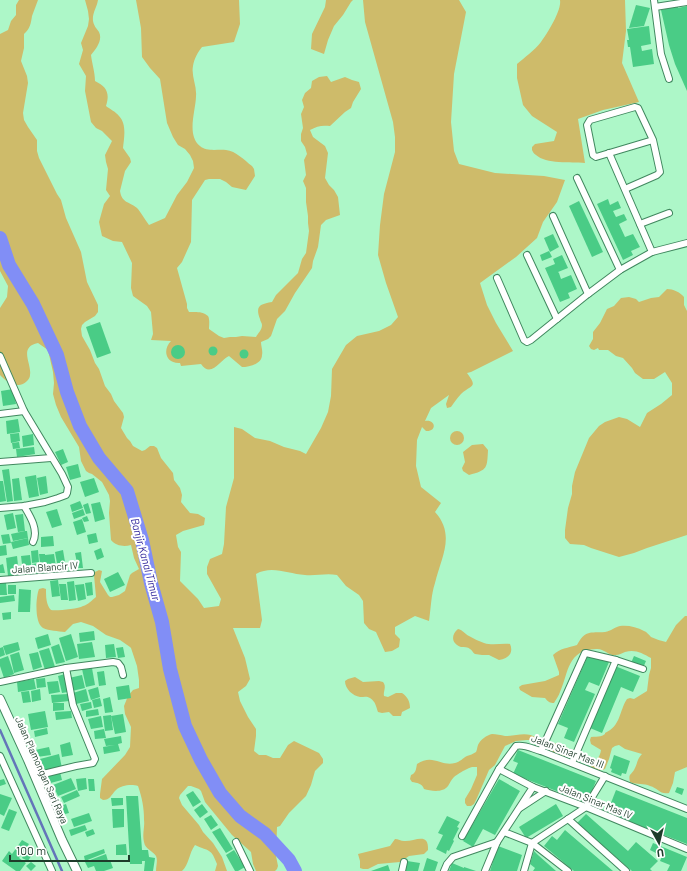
<svg xmlns="http://www.w3.org/2000/svg" width="687" height="871" viewBox="0 0 687 871" font-family="Barlow,sans-serif">
  <rect width="100%" height="100%" fill="#adf7c8"/>
  <!-- green -->
  <g fill="#cebb6a">
    <path d="M19,0H38C36,5 34,11 32,16C31,23 30,29 24,34V48L21,61L27,76L28,83L23,113L24,120L28,127L37,140V151L39,158L57,194L61,200L66,218L81,252L87,282L98,305V312L95,316L85,322L82,325L81,329L82,336L90,350L95,363L99,369L105,386L111,394L114,401L123,413L124,417L121,428L127,438L130,441L133,446L142,451L145,450L150,446H154L157,448L161,458L173,473L174,480L180,488L182,495L181,502L190,513L198,514L205,518L204,525L183,531L176,535L178,547L181,552L180,581L198,599L204,608L219,606L221,599L207,574V567L210,559L222,554L224,544L226,507L234,478V427L242,429L255,438L270,441L284,447L300,451L306,454L321,428L328,412L331,396L332,369L346,345L357,336L379,331L391,325L398,317L386,283L378,255L380,225L384,194L395,152V137L393,122L365,22L363,0H459L466,12L454,74L451,122L454,151L459,164L495,173L544,176L565,180L557,202L543,222L537,238L516,257L480,283L487,305L496,323L513,351L471,372L467,373C478,388 472,384 461,394C457,398 454,403 451,407L447,408L446,404L449,395L431,408L425,421C436,419 437,432 426,431L422,427L417,440L416,466L421,487L441,503L435,512C456,535 441,558 435,583C431,595 431,608 429,621L415,616L395,627V634L400,639L399,647L392,651L385,652L376,632L369,629L364,623L363,601L359,595L346,586L337,575C326,573 316,576 305,575C288,574 272,565 256,574L262,620L260,628H233L245,658L250,679L246,686L238,692L240,701L248,717L256,729V736L254,751L259,755H266L273,758H280L288,745L294,741L319,753L323,759V763L315,771L311,785L306,796L289,813L280,826L277,827L276,856L278,866L277,869L275,871H256L253,864L251,852L232,835L205,802L201,791L199,789L191,786H188L180,795L179,798L182,805L199,825L203,832L213,843L222,857L227,871H215L217,864C211,848 210,852 195,845C189,853 189,865 182,871H156C156,866 158,860 156,856C153,851 145,849 144,842C142,834 145,827 144,820C144,807 142,798 138,786C132,784 121,785 116,790C111,795 110,800 103,800L100,798V794L102,779L125,755L130,747L131,727L125,714L124,706L128,696L133,690L139,688V680L137,666L131,648L130,647L120,640L106,635L93,626L81,622L73,624L65,632C58,631 49,631 43,628C34,623 36,596 39,589L43,588L46,589C46,596 46,605 51,610C56,611 78,609 83,606C88,605 92,600 96,597L94,575L95,572L99,570L102,571L100,582L108,595L110,597H112L119,595L125,591L130,575L132,573L139,569L134,558L131,545C124,547 116,546 111,540L109,513L110,501L109,495L102,482L92,474L89,473L86,471L81,461L79,447L61,417L56,405L53,394L54,383L53,372L48,350L38,343C18,347 32,364 30,375C30,377 29,379 27,381C19,390 6,382 0,375V308L7,297L8,286L0,271V34L8,30L11,21L16,15V5Z"/>
    <path d="M85,0H98C97,7 92,13 93,21C94,26 96,28 99,32C103,40 96,49 91,55C92,64 95,72 95,81C107,87 110,93 106,106C110,109 116,112 119,116C127,124 124,138 123,148L130,158L131,162L125,171L120,191C122,204 130,201 138,209C142,214 145,220 149,225L165,218L177,195L187,182L194,168L193,161L190,155L185,149L178,145L173,137L167,123L160,79L150,68L142,57L141,28L136,0H239L240,24L234,42L202,47C198,52 194,59 193,66C191,76 197,86 196,96C196,110 186,135 200,146C207,152 217,149 226,150C236,151 244,160 252,166L254,169L255,176L246,190L232,187L226,182L220,179H209L205,180L192,200L191,242L182,262L177,268L187,304V308L189,312C195,312 203,311 208,316C210,319 209,326 209,329L219,336L224,338L230,337H236L242,336L256,337C258,333 262,330 262,325C262,323 260,321 260,319C255,306 260,304 272,302L276,295L298,273L302,259L306,253L309,231L308,223V216L306,202V188L303,181L306,175L304,160L307,154L305,147L301,141V134L303,128L301,114L304,107L302,100L305,93L311,88L312,81L319,77L327,76L331,82L345,77L352,80L359,82L361,89L353,102L351,108L345,112L330,126C322,125 317,126 310,130L313,137L325,146L328,153L325,178L329,185L334,190L338,197L340,215L326,220L321,225L318,247L313,261L312,268L295,293L285,311L277,319L271,336L268,339L261,342C261,346 263,351 262,355C262,364 249,367 242,367L229,356C221,359 211,379 201,364L181,366L180,363C166,364 162,350 171,341L151,340L153,334L151,312L147,306L133,296L131,288L132,263L122,242L113,241L102,236L99,222L104,204L110,196L106,190L108,169L106,162L105,155L112,141L102,131L96,128L91,122L85,91L86,76L79,64L83,50L81,43L88,26L89,19L88,11Z"/>
    <polygon points="326,0 353,0 351,2 343,15 334,26 328,40 324,54 311,49 312,34 325,7"/>
    <path d="M560,0H625L626,31L622,63L639,102L603,110L578,119L585,163C571,162 546,164 536,155C534,154 533,152 532,150V147L535,144L554,141L557,132L532,116L523,105L517,78V64C525,57 534,51 541,42C547,34 562,10 560,0Z"/>
    <path d="M667,289C673,289 680,292 684,297V305L687,311V535L647,548L634,553L619,557L591,548L584,545L570,544L565,538V530L568,508L572,494V486L575,472L589,438L599,426L605,422L619,417L627,419L640,427L647,413L661,404L672,395V383L665,372L654,379H643L635,373L632,368L623,358L616,356L608,350H599L598,348L594,350L591,349L589,346L593,339V332L600,323L607,309L614,306L621,298L629,297L636,299L639,302L651,298L659,297Z"/>
    <circle cx="457" cy="438" r="7"/>
    <path d="M483,444L488,450C487,468 488,470 469,475L463,471L462,468L465,462L463,452L472,445Z"/>
    <path d="M685,616H687V767L675,772L673,783L669,793C660,795 658,788 650,786C644,783 637,785 630,782C628,774 631,775 634,770C638,763 636,761 642,754L625,749L619,745L615,746L612,748L609,759L605,769C600,771 596,771 591,767V764C597,760 600,757 601,750L591,744L590,740L591,737C597,736 600,738 605,734V733C621,726 619,711 627,699L630,698L634,699L647,691L649,675L651,668V658C642,653 635,649 625,652C622,653 619,655 616,655C608,656 604,648 596,649C567,650 569,672 560,692C559,696 556,699 554,703C550,703 548,702 545,698L532,697L520,690L519,687L522,685L545,681L559,675V672L553,655C560,648 568,648 577,645C585,630 590,633 605,632C611,631 615,627 620,626C628,625 637,627 644,631C647,632 649,635 651,637C656,639 661,641 666,642L676,625Z"/>
    <path d="M458,629C463,630 465,634 469,636C474,639 479,641 484,643C493,646 501,643 510,644C514,653 508,659 499,660L489,655H482L475,654C473,653 472,650 470,649C468,647 464,647 461,647C451,643 451,635 458,629Z"/>
    <path d="M355,677L363,682L379,681L383,682C387,687 383,691 384,696L388,697L396,693H402C408,697 410,702 410,708L402,712L401,716H393L389,712L382,713L378,712C376,707 376,702 370,698C367,696 364,697 360,697C353,696 345,689 345,681L348,679Z"/>
    <path d="M492,734C496,734 501,735 505,736C516,736 527,731 537,738L534,740H527L516,741L505,746L495,765L489,770L477,798L474,804L471,806H467L465,803V799L471,789L477,775V767C476,767 475,767 474,767C470,766 456,775 454,777C451,780 450,783 448,786C443,793 431,791 424,789C422,783 417,783 412,782L410,779L411,775C416,773 416,769 417,764C433,753 441,767 455,763C460,762 463,758 467,756C470,755 473,754 476,752C477,750 477,748 478,745C480,740 487,735 492,734Z"/>
    <polygon points="554,743 568,748 564,759 549,753"/>
    <path d="M395,839C398,839 401,841 404,841C414,842 429,831 428,850L424,854L409,856L400,862L378,864L368,869H363L360,868V861L358,854L390,846Z"/>
  </g>
  <g fill="none" stroke-linecap="round" stroke-linejoin="round">
    <!-- stream -->
    <polyline stroke="#6375b9" stroke-width="2.5" points="0,730 62,871"/>
    <!-- river -->
    <polyline stroke="#818ef6" stroke-width="14" points="0,238 9,265 33,304 57,355 67,392 80,426 99,458 127,491 142,540 151,583 162,622 170,669 185,726 201,760 220,793 240,816 265,834 289,860 295,871"/>
  </g>
  <!-- building -->
  <g fill="#4acc86">
    <polygon points="636,5 650,8 644,26 629,28"/>
    <polygon points="678,6 678,8 687,6 687,91 675,64 669,45 661,10"/>
    <polygon points="649,26 651,44 641,46 642,51 652,49 654,64 633,67 630,47 628,47 627,40 629,40 627,29"/>
    <polygon points="608,199 610,205 618,201 621,208 613,211 616,217 624,214 627,220 619,224 625,237 633,234 640,247 631,251 633,255 623,260 597,204"/>
    <polygon points="579,201 603,252 592,257 569,206"/>
    <polygon points="553,234 559,247 550,252 544,238"/>
    <polygon points="549,251 552,257 542,261 540,255"/>
    <polygon points="562,255 568,268 558,272 559,273 561,279 571,275 577,289 568,293 570,298 560,302 545,268 555,264 553,259"/>
    <polygon points="100,322 111,353 97,358 86,327"/>
    <circle cx="178" cy="352" r="7"/>
    <circle cx="213" cy="351" r="4.5"/>
    <circle cx="244" cy="354" r="4.5"/>
    <polygon points="13,389 16,404 3,406 1,391"/>
    <polygon points="18,419 20,432 7,434 6,421"/>
    <polygon points="19,433 20,441 11,443 10,434"/>
    <polygon points="33,434 34,445 23,447 22,436"/>
    <polygon points="19,442 20,448 13,449 12,443"/>
    <polygon points="34,447 35,454 17,457 16,449"/>
    <polygon points="63,449 68,462 61,465 55,452"/>
    <polygon points="78,464 81,477 70,480 66,467"/>
    <polygon points="9,469 13,501 7,502 2,470"/>
    <polygon points="36,475 39,496 29,498 25,477"/>
    <polygon points="46,476 48,493 40,495 37,478"/>
    <polygon points="19,478 22,500 14,501 12,479"/>
    <polygon points="94,478 99,492 85,497 80,482"/>
    <polygon points="0,481 3,481 6,501 0,502"/>
    <polygon points="80,501 83,508 72,512 70,505"/>
    <polygon points="100,502 105,519 95,522 91,504"/>
    <polygon points="88,503 91,513 86,514 83,505"/>
    <polygon points="57,509 62,525 52,528 46,512"/>
    <polygon points="83,509 85,515 74,519 72,513"/>
    <polygon points="13,513 16,528 7,530 4,515"/>
    <polygon points="23,514 25,531 18,532 15,515"/>
    <polygon points="87,516 89,521 84,522 82,518"/>
    <polygon points="82,519 86,532 77,535 73,522"/>
    <polygon points="25,531 27,531 28,538 13,541 11,534"/>
    <polygon points="96,533 98,542 89,544 87,535"/>
    <polygon points="9,534 11,543 3,544 1,535"/>
    <polygon points="53,536 54,546 41,547 41,537"/>
    <polygon points="28,538 29,545 13,549 11,542"/>
    <polygon points="6,545 7,555 0,556 0,546"/>
    <polygon points="101,548 104,557 97,560 94,551"/>
    <polygon points="38,550 39,562 32,563 31,551"/>
    <polygon points="63,550 66,568 58,569 55,552"/>
    <polygon points="81,552 83,568 78,568 75,553"/>
    <polygon points="39,554 45,554 45,555 54,554 57,573 48,574 47,570 41,571"/>
    <polygon points="30,555 32,571 23,572 21,556"/>
    <polygon points="17,556 19,574 8,576 6,558"/>
    <polygon points="39,563 40,572 33,573 32,564"/>
    <polygon points="3,564 5,573 0,573 0,565"/>
    <polygon points="118,572 125,585 110,592 104,579"/>
    <polygon points="58,580 60,596 52,597 50,581"/>
    <polygon points="74,581 76,600 69,601 67,582"/>
    <polygon points="6,582 7,595 0,595 0,583"/>
    <polygon points="92,582 93,595 87,596 85,583"/>
    <polygon points="59,584 66,584 68,600 61,600"/>
    <polygon points="84,584 86,599 78,601 75,585"/>
    <rect x="8" y="585" width="8" height="9"/>
    <polygon points="19,589 31,590 30,612 18,612"/>
    <polygon points="14,595 15,601 0,603 0,597"/>
    <polygon points="11,612 11,619 3,620 2,613"/>
    <polygon points="94,631 95,640 80,642 79,633"/>
    <polygon points="48,634 51,645 38,649 35,638"/>
    <polygon points="71,634 78,657 66,661 59,638"/>
    <polygon points="18,642 20,650 6,655 3,646"/>
    <polygon points="92,642 95,657 79,659 77,644"/>
    <polygon points="59,644 65,662 56,664 51,647"/>
    <polygon points="114,644 116,657 106,658 105,645"/>
    <polygon points="3,647 5,655 0,657 0,648"/>
    <polygon points="123,647 125,657 118,658 116,648"/>
    <polygon points="49,648 55,667 45,670 39,651"/>
    <polygon points="19,652 24,670 14,673 10,655"/>
    <polygon points="38,652 42,667 33,670 29,654"/>
    <polygon points="589,653 609,662 599,686 589,682 585,690 595,694 574,742 564,738 568,728 558,724"/>
    <polygon points="8,656 14,674 4,678 0,666 0,659"/>
    <polygon points="634,656 646,661 643,668 631,663"/>
    <polygon points="615,666 640,676 633,692 621,687 602,733 590,728"/>
    <polygon points="92,668 95,685 86,687 82,669"/>
    <polygon points="104,671 106,685 99,686 97,672"/>
    <polygon points="65,674 68,692 62,693 58,676"/>
    <polygon points="82,675 85,688 72,691 69,678"/>
    <polygon points="45,678 46,687 37,688 36,679"/>
    <polygon points="34,679 36,689 18,692 17,682"/>
    <polygon points="58,681 60,692 49,694 47,682"/>
    <polygon points="129,685 131,698 118,700 116,687"/>
    <polygon points="98,687 100,697 91,700 88,690"/>
    <polygon points="40,689 41,700 32,702 31,691"/>
    <polygon points="86,689 89,701 76,704 73,693"/>
    <polygon points="29,691 31,702 23,703 21,692"/>
    <polygon points="68,694 69,701 52,703 51,695"/>
    <polygon points="110,697 113,712 105,713 103,699"/>
    <polygon points="100,698 102,706 94,708 92,700"/>
    <polygon points="91,702 92,708 82,711 80,704"/>
    <polygon points="53,703 64,703 64,710 53,711"/>
    <polygon points="98,709 99,715 86,717 86,711"/>
    <polygon points="45,711 48,727 31,730 28,714"/>
    <polygon points="71,711 72,718 56,720 55,712"/>
    <polygon points="123,714 126,732 115,734 111,716"/>
    <polygon points="111,715 113,730 105,731 103,716"/>
    <polygon points="101,716 103,727 91,729 88,719"/>
    <polygon points="47,728 48,734 35,737 34,731"/>
    <polygon points="104,729 106,738 95,739 94,731"/>
    <polygon points="121,736 122,743 118,744 120,751 104,754 103,747 115,745 106,746 104,739"/>
    <polygon points="70,742 73,755 62,757 60,745"/>
    <polygon points="49,747 51,755 37,757 35,750"/>
    <polygon points="518,750 596,781 587,803 513,774 518,763 513,761"/>
    <polygon points="59,754 62,768 44,773 40,759"/>
    <polygon points="614,755 630,761 626,774 622,773 621,776 611,772 612,769 610,768"/>
    <polygon points="60,772 62,780 43,785 41,777"/>
    <polygon points="71,778 76,789 58,796 53,785"/>
    <polygon points="86,778 87,789 78,791 76,779"/>
    <polygon points="4,779 6,784 0,786 0,780"/>
    <polygon points="88,779 94,779 95,791 89,791"/>
    <polygon points="499,779 520,791 495,835 483,829 473,847 463,841"/>
    <polygon points="677,787 684,789 682,795 675,792"/>
    <polygon points="77,790 80,796 64,803 61,797"/>
    <polygon points="616,790 687,818 687,844 607,813"/>
    <polygon points="193,791 201,802 193,807 186,795"/>
    <polygon points="0,795 0,794 12,798 4,816 0,814"/>
    <polygon points="126,796 138,796 142,850 148,850 149,857 155,858 153,871 144,871 145,861 142,861 142,864 130,864"/>
    <polygon points="111,798 123,798 123,805 112,806"/>
    <polygon points="66,804 69,813 58,816 55,808"/>
    <polygon points="202,804 208,812 200,818 194,810"/>
    <polygon points="556,804 563,816 526,838 519,827"/>
    <polygon points="9,809 17,812 9,831 1,828"/>
    <polygon points="112,809 124,809 124,827 113,828"/>
    <polygon points="89,813 92,821 74,827 71,819"/>
    <polygon points="586,814 628,851 636,842 658,861 650,869 652,871 632,871 584,829 577,823"/>
    <polygon points="211,815 218,825 211,830 204,819"/>
    <polygon points="447,816 460,822 457,827 459,828 453,840 454,841 449,851 447,850 446,854 436,849 443,835 438,833"/>
    <polygon points="85,825 87,830 71,836 69,830"/>
    <polygon points="220,828 233,849 226,853 212,832"/>
    <polygon points="93,829 95,834 87,837 85,832"/>
    <polygon points="565,830 572,836 613,871 574,871 544,846 552,836 557,840"/>
    <polygon points="22,840 29,844 19,858 26,863 20,871 16,871 2,861 9,851 12,854"/>
    <polygon points="653,843 687,857 681,871 667,871 670,865 660,861 662,856 650,850"/>
    <polygon points="126,844 127,855 116,855 116,845"/>
    <polygon points="498,846 522,855 517,871 490,871"/>
    <polygon points="104,849 105,853 85,861 84,856"/>
    <polygon points="26,850 33,853 28,861 22,858"/>
    <polygon points="234,850 245,867 238,871 235,871 226,855"/>
    <polygon points="534,851 538,855 556,871 533,871 535,868 530,864"/>
    <polygon points="106,854 108,861 110,860 113,868 104,871 96,871 94,866 88,868 85,862"/>
    <polygon points="427,858 438,862 435,871 423,871"/>
    <polygon points="407,861 420,863 418,871 405,871"/>
    <polygon points="31,862 36,866 31,871 26,866"/>
    <polygon points="452,863 464,868 464,867 476,871 449,871"/>
    <polygon points="388,865 390,871 371,871"/>
  </g>
  <g fill="none" stroke-linecap="round" stroke-linejoin="round">
    <!-- minor casing -->
    <g stroke="#41885f" stroke-width="8">
      <g id="minor">
        <polyline points="654,0 661,54 669,79"/>
        <polyline points="655,7 687,2"/>
        <polyline points="609,153 652,252"/>
        <polyline points="577,178 620,270"/>
        <polyline points="625,189 657,175 660,172 653,140 638,108 635,107 590,120 587,125 593,155 596,157 653,140"/>
        <polyline points="553,216 588,294"/>
        <polyline points="640,224 669,213"/>
        <polyline points="527,255 557,319"/>
        <polyline points="497,278 524,340 527,342 531,340 588,294 620,270 652,252 687,243"/>
        <polyline points="0,356 24,411 62,474 68,487 67,493 66,495 58,498 45,502 24,506 0,508"/>
        <polyline points="0,414 24,411"/>
        <polyline points="0,462 51,458"/>
        <path d="M24,506C30,516 39,530 33,542"/>
        <polyline points="0,580 91,573"/>
        <polyline points="0,682 66,668 113,662 118,663 121,667 123,675"/>
        <polyline points="541,751 585,653 586,653 616,660 643,669"/>
        <polyline points="0,756 52,871"/>
        <polyline points="572,763 616,660"/>
        <polyline points="499,769 533,787 586,807 687,849"/>
        <polyline points="35,776 76,766 93,763 95,759 73,705 66,668"/>
        <polyline points="520,808 546,791"/>
        <polyline points="568,819 626,871"/>
        <polyline points="504,832 532,843 568,871"/>
        <path d="M462,836L499,769L516,746C524,744 533,749 541,751L687,809"/>
        <polyline points="236,842 250,871"/>
        <polyline points="402,871 404,862"/>
        <polyline points="444,871 447,864 453,857 497,842"/>
        <polyline points="485,871 497,842 533,787"/>
        <polyline points="524,871 532,843 586,807 605,776"/>
      </g>
    </g>
    <!-- tertiary casing -->
    <g stroke="#41885f" stroke-width="10">
      <polyline id="tertiary" points="0,699 28,760 62,840 77,871"/>
    </g>
    <!-- minor -->
    <use href="#minor" stroke="#fff" stroke-width="6"/>
    <!-- tertiary -->
    <use href="#tertiary" stroke="#fff" stroke-width="8"/>
  </g>
  <g text-anchor="middle" dominant-baseline="central" stroke-width="4" stroke-linejoin="round" paint-order="stroke">
    <!-- street labels -->
    <g font-size="10" fill="#1e3c2a" stroke="#fff">
      <text transform="translate(45 567) rotate(-4)">Jalan Blancir IV</text>
      <text transform="translate(568 751) rotate(21)">Jalan Sinar Mas III</text>
      <text transform="translate(42 770) rotate(66)">Jalan Plamongan Sari Raya</text>
      <text transform="translate(596 801) rotate(22)">Jalan Sinar Mas IV</text>
    </g>
    <!-- water labels -->
    <g font-size="11" font-style="italic" fill="#2e249b" stroke="#fff">
      <text transform="translate(146 559) rotate(75)">Banjir Kanal Timur</text>
    </g>
  </g>
  <!-- north arrow -->
  <g transform="translate(659 843) rotate(172)" stroke="#ffffff" stroke-width="3" paint-order="stroke">
  <path d="M0-3L7 15L0 10L-7 15Z" fill="#1e3c2a"/>
  <text y="-6" font-size="11" font-weight="bold" text-anchor="middle" fill="#1e3c2a">U</text>
  </g>
  <!-- scale -->
  <path d="M10 855v6h119v-6" fill="none" stroke="#1e3c2a" stroke-width="2"/>
  <text x="16" y="855" font-size="12" fill="#1e3c2a" stroke="#ffffff" stroke-width="3" paint-order="stroke">100 m</text>
</svg>
